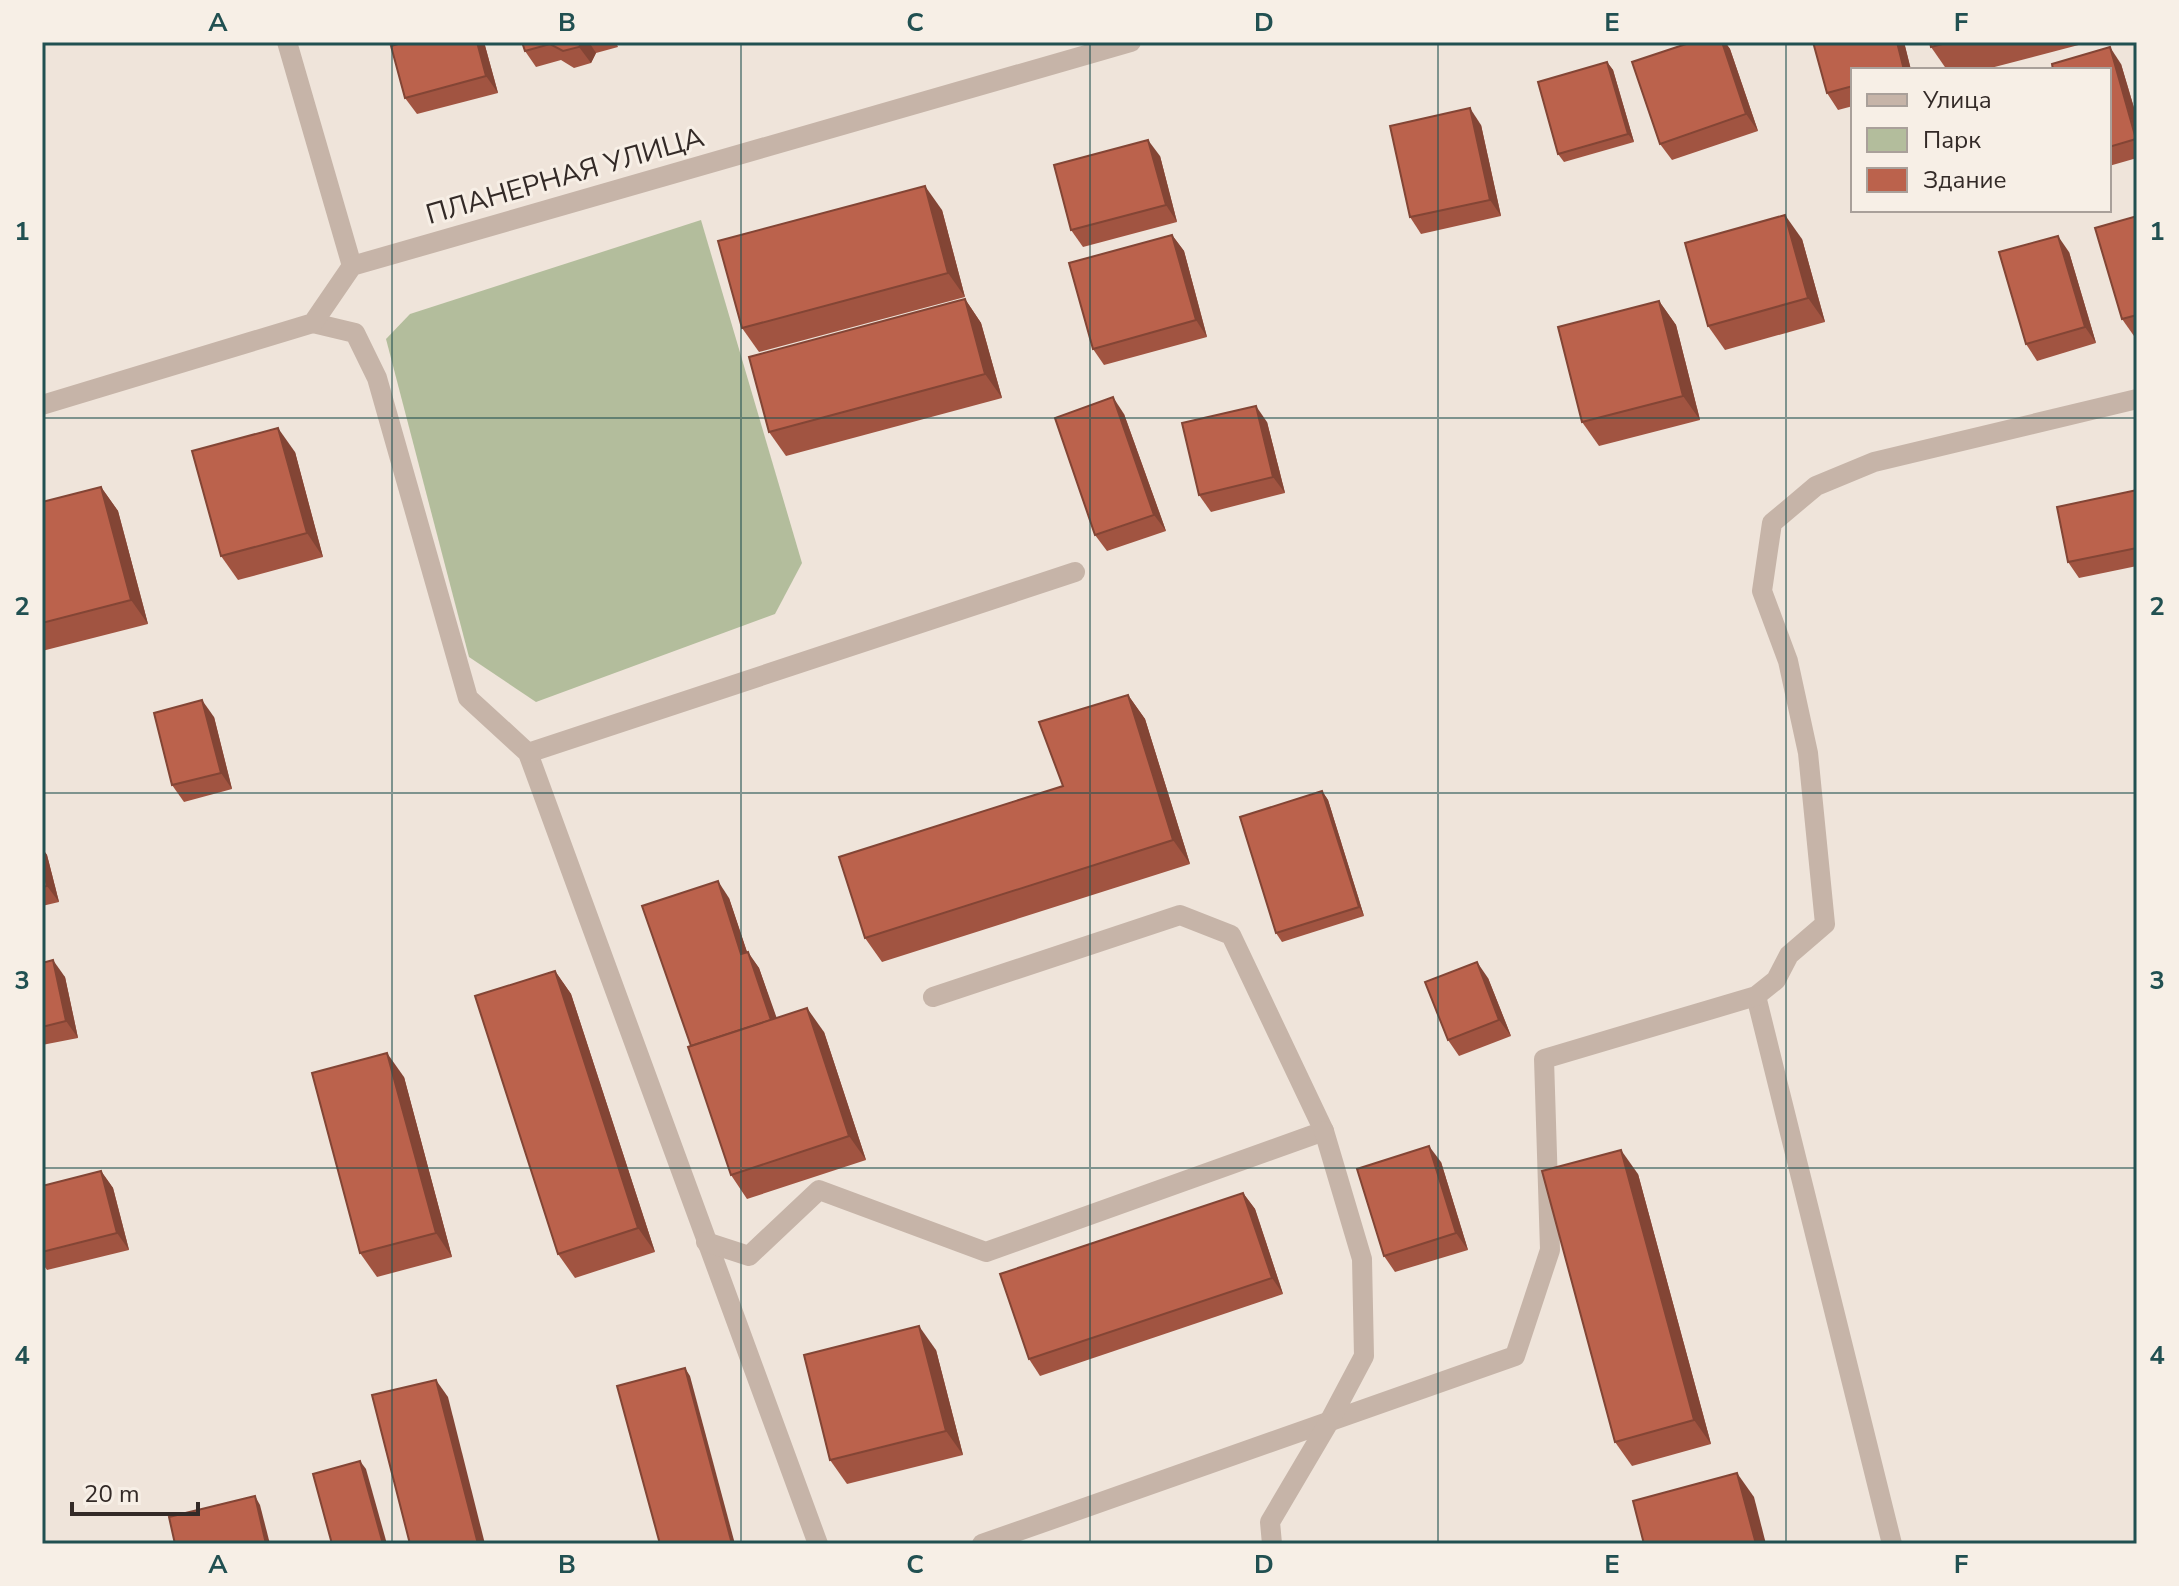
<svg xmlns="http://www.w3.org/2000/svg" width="2179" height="1586" viewBox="0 0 2179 1586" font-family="'Nunito Sans',sans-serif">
  <rect width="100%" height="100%" fill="#efe4da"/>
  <!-- green -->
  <polygon fill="#b3bd9c" points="701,220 802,563 775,614 536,702 469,657 386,339 410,314"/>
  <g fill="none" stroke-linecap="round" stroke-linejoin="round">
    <!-- lane -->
    <g stroke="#c6b4a8" stroke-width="20">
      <polyline points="313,323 355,333 377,378 468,698 528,753 818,1544"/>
      <polyline points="528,753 1075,572"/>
      <polyline points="1756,996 1892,1544"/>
      <polyline points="706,1242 749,1256 819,1190 986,1252 1324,1131 1231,935 1180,915 933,997"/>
      <polyline points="982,1544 1515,1356 1550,1250 1544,1059 1756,996 1776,980 1789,955 1825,924 1808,753 1788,661 1762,591 1772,523 1816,486 1874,462 2137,399"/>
      <polyline points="1272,1544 1270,1522 1329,1422 1364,1356 1362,1259 1324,1131"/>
    </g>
    <!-- street -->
    <g stroke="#c6b4a8" stroke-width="20">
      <polyline points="287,42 352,266"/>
      <polyline points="42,405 313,323 352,266 1131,42"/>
    </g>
  </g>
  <!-- wall -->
  <g fill="#a15441">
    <polygon points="405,42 484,42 498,93 417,114 405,98"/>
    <polygon points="522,42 616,42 618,47 596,53 591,63 574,68 561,60 536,67 525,51"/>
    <polygon points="1692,42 1725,42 1730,49 1758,131 1672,160 1660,144"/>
    <polygon points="1813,42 1904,42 1911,70 1853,70 1853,106 1838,110 1827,93"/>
    <polygon points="1930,42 2090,42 1983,70 1947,70 1931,47"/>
    <polygon points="1607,62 1613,70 1634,142 1564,162 1558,154"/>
    <polygon points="2121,64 2137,118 2137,158 2109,166 2109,70"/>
    <polygon points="1481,125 1501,216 1421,234 1410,217"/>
    <polygon points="1160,156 1177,222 1083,247 1071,230"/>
    <polygon points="942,210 965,297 759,352 742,328"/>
    <polygon points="2137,216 2137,335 2134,336 2122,319"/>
    <polygon points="1172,235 1184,251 1207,337 1104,365 1093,349"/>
    <polygon points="1802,239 1825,322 1725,350 1708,326"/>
    <polygon points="2069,252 2096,343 2037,361 2026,344"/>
    <polygon points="965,299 981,323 1002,398 786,456 769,432"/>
    <polygon points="1659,301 1676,325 1700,420 1599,446 1582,422"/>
    <polygon points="1124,414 1166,531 1107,551 1095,535"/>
    <polygon points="1267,422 1285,493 1211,512 1199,495"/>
    <polygon points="295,452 323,557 238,580 221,556"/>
    <polygon points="101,487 118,511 148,624 42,651 42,502"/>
    <polygon points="2137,490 2137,566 2079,578 2068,562"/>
    <polygon points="1128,695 1145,719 1190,864 882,962 865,938 1063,786"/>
    <polygon points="214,717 232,789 184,802 172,785"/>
    <polygon points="1322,791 1328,800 1364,916 1282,942 1276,933"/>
    <polygon points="42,848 47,855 59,902 42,906"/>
    <polygon points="729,898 747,952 759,968 776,1018 824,1032 866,1160 747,1199 731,1175 691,1046"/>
    <polygon points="42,963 65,977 78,1038 42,1045"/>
    <polygon points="555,971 571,994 655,1252 575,1278 558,1254"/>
    <polygon points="1488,978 1511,1036 1459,1056 1448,1040"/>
    <polygon points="404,1077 452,1257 377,1277 360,1253"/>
    <polygon points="1441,1162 1468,1250 1395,1272 1384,1256"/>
    <polygon points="101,1171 113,1188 129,1250 47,1270 42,1263 42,1186"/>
    <polygon points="1638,1174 1711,1444 1632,1466 1615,1442"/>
    <polygon points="1243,1193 1255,1209 1283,1294 1040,1376 1029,1359"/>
    <polygon points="936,1350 963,1455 847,1484 830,1460"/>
  </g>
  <!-- shaded-wall -->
  <g fill="#834535">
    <polygon points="477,42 484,42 498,93 486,76"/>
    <polygon points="582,42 589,42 596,53 591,63 579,47"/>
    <polygon points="1722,42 1725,42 1730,49 1758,131 1746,114"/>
    <polygon points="1897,42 1904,42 1911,70 1904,70"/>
    <polygon points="2110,47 2121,64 2137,118 2137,139"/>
    <polygon points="1607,62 1613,70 1634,142 1628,134"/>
    <polygon points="1470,108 1481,125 1501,216 1490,200"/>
    <polygon points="1148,140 1160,156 1177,222 1166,205"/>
    <polygon points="925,186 942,210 965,297 948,273"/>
    <polygon points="1785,215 1802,239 1825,322 1808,298"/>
    <polygon points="1172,235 1184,251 1207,337 1196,320"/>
    <polygon points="2058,236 2069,252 2096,343 2085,327"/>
    <polygon points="965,299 981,323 1002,398 985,374"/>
    <polygon points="1659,301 1676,325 1700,420 1683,396"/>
    <polygon points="1113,397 1124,414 1166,531 1154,515"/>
    <polygon points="1256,406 1267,422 1285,493 1273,477"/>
    <polygon points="278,428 295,452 323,557 307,533"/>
    <polygon points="101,487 118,511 148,624 131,600"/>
    <polygon points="1128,695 1145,719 1190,864 1173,840"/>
    <polygon points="202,700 214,717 232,789 221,773"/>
    <polygon points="1322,791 1328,800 1364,916 1359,907"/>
    <polygon points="42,848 47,855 59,902 47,886 42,864"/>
    <polygon points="718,881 729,898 753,970 741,954"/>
    <polygon points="748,952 759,968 786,1044 774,1028"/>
    <polygon points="53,960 65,977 78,1038 66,1021"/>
    <polygon points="1477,962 1488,978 1511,1036 1499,1020"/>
    <polygon points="555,971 571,994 655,1252 638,1228"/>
    <polygon points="807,1008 824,1032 866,1160 849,1136"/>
    <polygon points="387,1053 404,1077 452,1257 436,1233"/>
    <polygon points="1429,1146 1441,1162 1468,1250 1456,1233"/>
    <polygon points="1621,1150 1638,1174 1711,1444 1694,1420"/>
    <polygon points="101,1171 113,1188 129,1250 117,1233"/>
    <polygon points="1243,1193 1255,1209 1283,1294 1272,1278"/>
    <polygon points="919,1326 936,1350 963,1455 946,1431"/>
    <polygon points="685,1368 690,1376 735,1544 732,1544"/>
    <polygon points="436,1380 448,1397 485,1544 478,1544"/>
    <polygon points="360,1461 366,1469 387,1544 383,1544"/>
    <polygon points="1737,1473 1754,1497 1766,1544 1756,1544"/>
    <polygon points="255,1496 260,1505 270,1544 266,1544"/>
  </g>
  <!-- building -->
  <g fill="#bb624c" stroke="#834535" stroke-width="2">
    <polygon points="405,42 477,42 486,76 405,98 391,46"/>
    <polygon points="522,42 582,42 579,47 563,51 550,44 525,51"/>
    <polygon points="1692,42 1722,42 1746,114 1660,144 1632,62"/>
    <polygon points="1813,42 1897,42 1904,70 1853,70 1853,86 1827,93"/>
    <polygon points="1930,42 1950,42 1931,47"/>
    <polygon points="2110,47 2136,139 2109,147 2109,70 2053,70 2052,64"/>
    <polygon points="1607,62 1628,134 1558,154 1538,82"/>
    <polygon points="1470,108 1490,200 1410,217 1390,126"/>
    <polygon points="1148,140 1166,205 1071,230 1054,165"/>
    <polygon points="925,186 948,273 742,328 718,241"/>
    <polygon points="1785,215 1808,298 1708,326 1685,243"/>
    <polygon points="2137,216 2137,315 2122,319 2095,228"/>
    <polygon points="1172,235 1196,320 1093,349 1069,263"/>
    <polygon points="2058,236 2085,327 2026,344 1999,252"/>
    <polygon points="965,299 985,374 769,432 749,357"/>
    <polygon points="1659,301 1683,396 1582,422 1558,327"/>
    <polygon points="1113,397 1154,515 1095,535 1055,418"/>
    <polygon points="1256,406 1273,477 1199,495 1182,423"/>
    <polygon points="278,428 307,533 221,556 192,451"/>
    <polygon points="101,487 131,600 42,623 42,502"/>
    <polygon points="2137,490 2137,548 2068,562 2057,507"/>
    <polygon points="1128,695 1173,840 865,938 839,857 1063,786 1039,722"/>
    <polygon points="202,700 221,773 172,785 154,713"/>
    <polygon points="1322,791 1359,907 1276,933 1240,817"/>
    <polygon points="42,864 47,886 42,887"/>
    <polygon points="718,881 741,954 748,952 771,1020 691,1046 642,906"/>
    <polygon points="53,960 66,1021 42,1027 42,963"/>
    <polygon points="1477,962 1499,1020 1448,1040 1425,982"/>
    <polygon points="555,971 638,1228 558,1254 475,996"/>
    <polygon points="807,1008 849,1136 731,1175 688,1047"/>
    <polygon points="387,1053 436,1233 360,1253 312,1073"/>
    <polygon points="1429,1146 1456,1233 1384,1256 1357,1169"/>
    <polygon points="1621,1150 1694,1420 1615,1442 1542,1171"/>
    <polygon points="101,1171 117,1233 42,1252 42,1186"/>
    <polygon points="1243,1193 1272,1278 1029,1359 1000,1274"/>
    <polygon points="919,1326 946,1431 830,1460 804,1355"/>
    <polygon points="685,1368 732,1544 660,1544 617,1386"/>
    <polygon points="436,1380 478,1544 410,1544 372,1395"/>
    <polygon points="360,1461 383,1544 332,1544 313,1474"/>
    <polygon points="1737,1473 1756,1544 1644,1544 1633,1501"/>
    <polygon points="255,1496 266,1544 175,1544 169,1517"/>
  </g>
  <!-- grid -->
  <path fill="none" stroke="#215051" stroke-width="2" stroke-opacity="0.55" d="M392,42V1544M741,42V1544M1090,42V1544M1438,42V1544M1786,42V1544M42,418H2137M42,793H2137M42,1168H2137"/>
  <g text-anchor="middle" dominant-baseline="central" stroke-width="6" stroke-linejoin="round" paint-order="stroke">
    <!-- street labels -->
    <g font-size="28" fill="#332a27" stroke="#f7efe6">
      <text transform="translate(565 176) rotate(-16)">ПЛАНЕРНАЯ УЛИЦА</text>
    </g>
  </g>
  <!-- border -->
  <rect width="2179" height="1586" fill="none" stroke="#f7efe6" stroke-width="88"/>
  <!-- legend -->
  <rect x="1851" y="68" width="260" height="144" fill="#f7efe6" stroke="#a9a09a" stroke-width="2"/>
  <rect x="1867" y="94" width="40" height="12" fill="#c6b4a8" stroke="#a9a09a" stroke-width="2"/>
  <text x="1923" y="108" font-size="24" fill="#332a27">Улица</text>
  <rect x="1867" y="128" width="40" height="24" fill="#b3bd9c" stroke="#a9a09a" stroke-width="2"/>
  <text x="1923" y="148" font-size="24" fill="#332a27">Парк</text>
  <rect x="1867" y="168" width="40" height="24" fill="#bb624c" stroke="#a9a09a" stroke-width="2"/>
  <text x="1923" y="188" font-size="24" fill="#332a27">Здание</text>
  <!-- scale -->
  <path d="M72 1502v12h126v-12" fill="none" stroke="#332a27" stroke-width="4"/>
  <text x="84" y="1502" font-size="24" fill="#332a27" stroke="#f7efe6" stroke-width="6" paint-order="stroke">20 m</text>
  <rect x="44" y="44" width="2091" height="1498" fill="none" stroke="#215051" stroke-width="3"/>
  <g font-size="26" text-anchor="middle" font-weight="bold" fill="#215051">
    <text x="218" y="31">A</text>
    <text x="567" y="31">B</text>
    <text x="915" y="31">C</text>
    <text x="1264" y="31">D</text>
    <text x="1612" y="31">E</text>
    <text x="1961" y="31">F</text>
    <text x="22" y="240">1</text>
    <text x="2157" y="240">1</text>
    <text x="22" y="615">2</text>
    <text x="2157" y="615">2</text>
    <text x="22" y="989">3</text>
    <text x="2157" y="989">3</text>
    <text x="22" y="1364">4</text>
    <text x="2157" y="1364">4</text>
    <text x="218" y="1573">A</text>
    <text x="567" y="1573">B</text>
    <text x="915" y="1573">C</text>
    <text x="1264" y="1573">D</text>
    <text x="1612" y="1573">E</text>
    <text x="1961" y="1573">F</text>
  </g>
</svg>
